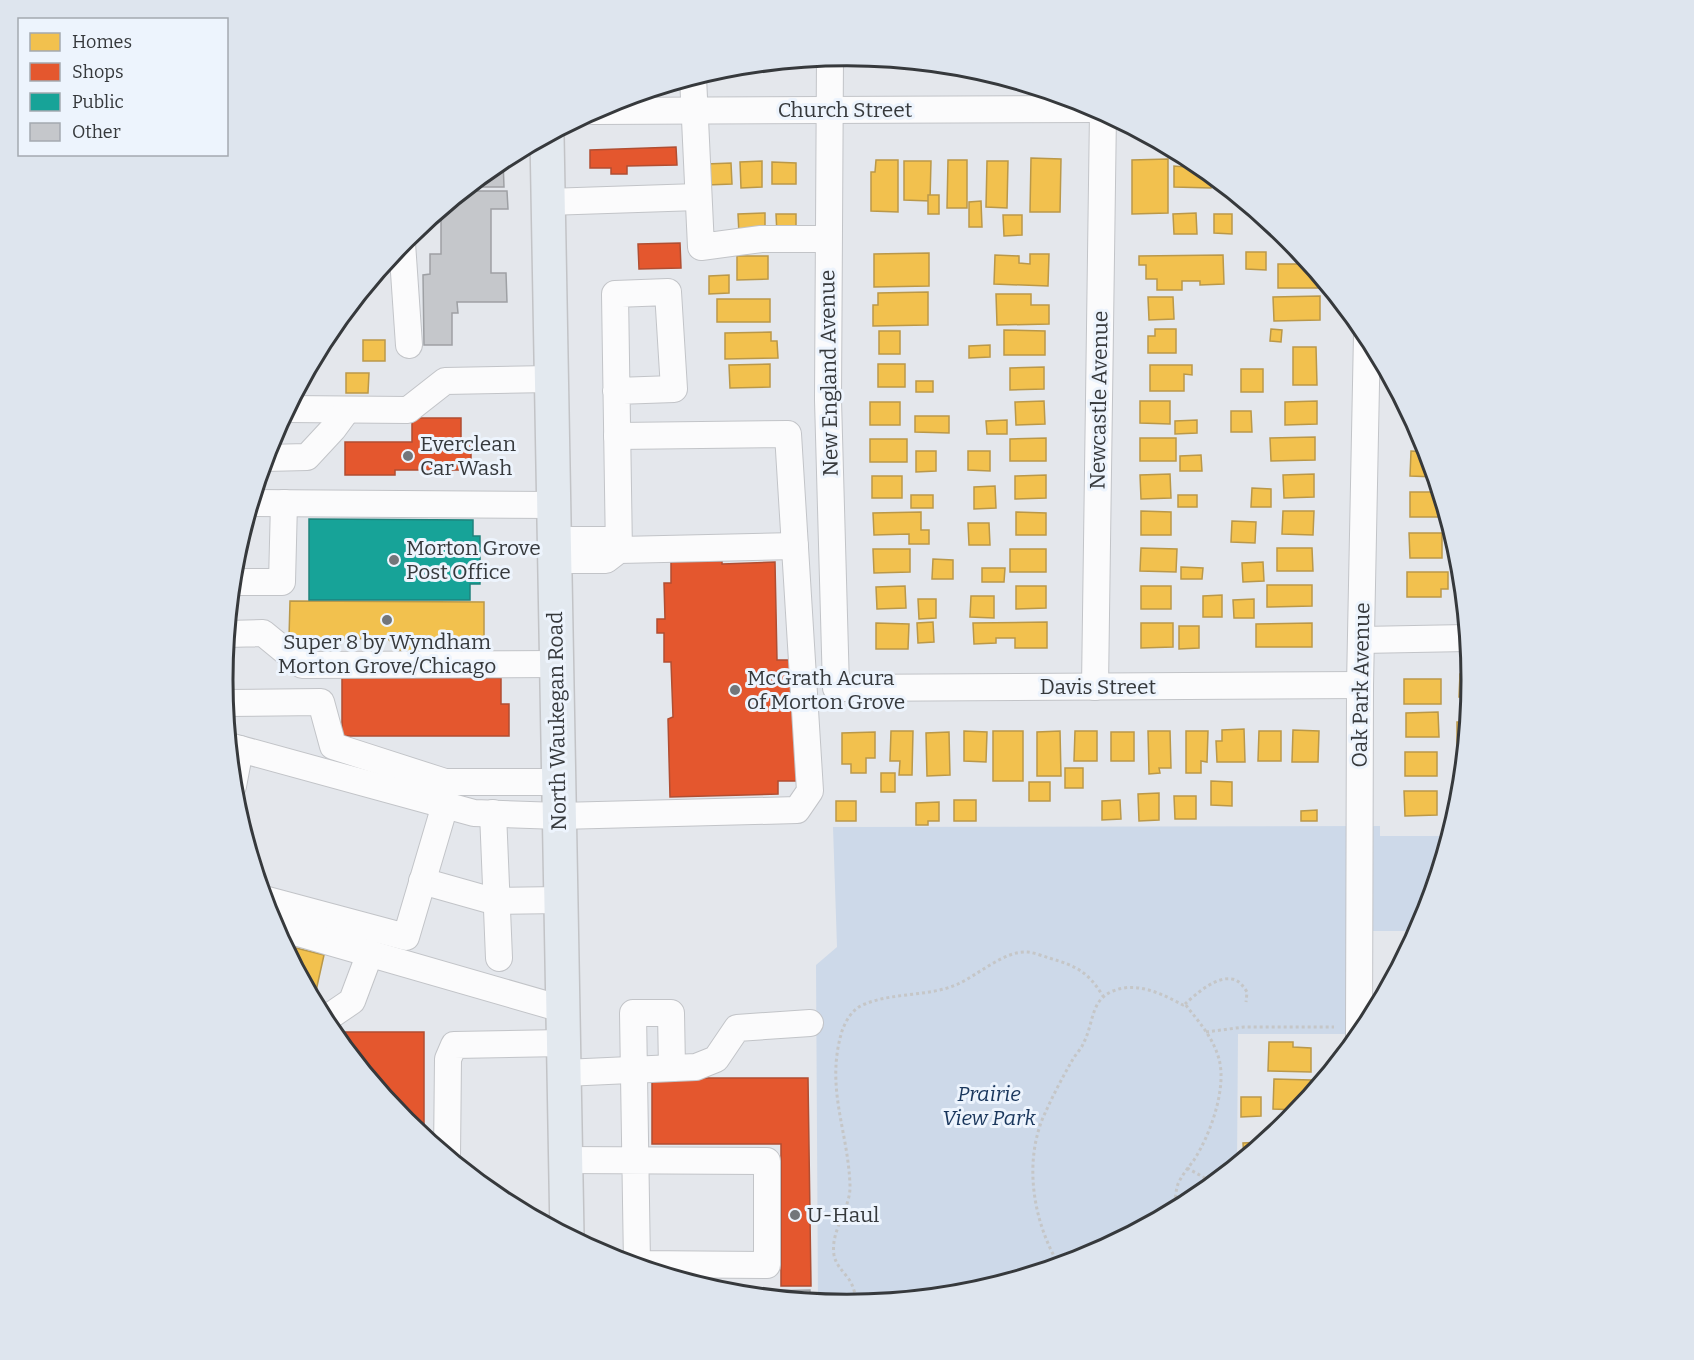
<svg xmlns="http://www.w3.org/2000/svg" width="1694" height="1360" viewBox="0 0 1694 1360" font-family="Bitter,serif">
  <rect width="100%" height="100%" fill="#e4e7ec"/>
  <!-- green -->
  <polygon fill="#cdd9e9" points="1380,826 1380,836 1449,836 1424,919 1418,931 1346,931 1347,1034 1238,1034 1237,1164 1194,1199 1086,1257 968,1293 847,1304 818,1302 816,965 837,947 833,827"/>
  <!-- homes -->
  <g fill="#f2c14e" stroke="#ba9849" stroke-width="1.5">
    <polygon points="1031,158 1061,159 1060,212 1030,212"/>
    <polygon points="1168,159 1168,213 1132,214 1132,160"/>
    <polygon points="1185,159 1194,161 1212,175 1211,188 1174,187 1174,166 1185,167"/>
    <polygon points="876,160 898,160 898,212 871,211 871,172 875,172"/>
    <polygon points="948,160 967,160 967,208 947,208"/>
    <polygon points="762,161 762,187 741,188 740,162"/>
    <polygon points="904,161 931,161 930,201 904,200"/>
    <polygon points="987,161 1008,161 1007,208 986,207"/>
    <polygon points="772,162 796,163 796,184 772,184"/>
    <polygon points="731,163 732,184 707,185 706,164"/>
    <rect x="928" y="195" width="11" height="19"/>
    <polygon points="981,201 982,227 969,227 969,202"/>
    <polygon points="765,213 765,234 739,234 738,214"/>
    <polygon points="1196,213 1197,234 1174,234 1173,214"/>
    <polygon points="776,214 796,214 796,234 777,234"/>
    <polygon points="1214,214 1232,214 1232,234 1214,233"/>
    <polygon points="1003,215 1022,215 1022,235 1004,236"/>
    <polygon points="1246,252 1266,252 1266,270 1246,269"/>
    <polygon points="929,253 929,286 874,287 874,254"/>
    <polygon points="1030,254 1049,254 1048,286 994,284 995,255 1019,256 1019,263 1030,264"/>
    <polygon points="1223,255 1224,284 1200,285 1200,281 1182,281 1182,290 1157,290 1157,279 1146,279 1146,265 1139,265 1139,256"/>
    <polygon points="737,256 768,256 768,279 737,280"/>
    <polygon points="1278,264 1310,264 1321,277 1321,288 1278,288"/>
    <polygon points="729,275 729,293 709,294 709,276"/>
    <polygon points="928,292 928,325 873,326 873,305 878,305 878,293"/>
    <polygon points="996,294 1031,294 1031,305 1049,305 1049,324 997,325"/>
    <polygon points="1320,296 1320,320 1274,321 1273,297"/>
    <polygon points="1148,297 1173,297 1174,319 1149,320"/>
    <rect x="717" y="299" width="53" height="23"/>
    <polygon points="1155,329 1176,329 1176,353 1148,353 1148,336 1155,336"/>
    <polygon points="1271,329 1282,330 1281,342 1270,341"/>
    <polygon points="1004,330 1045,331 1045,355 1004,355"/>
    <rect x="879" y="331" width="21" height="23"/>
    <polygon points="771,332 771,341 777,341 778,358 725,359 725,333"/>
    <rect x="363" y="340" width="22" height="21"/>
    <polygon points="990,345 990,357 969,358 969,346"/>
    <polygon points="1293,347 1316,347 1317,385 1293,385"/>
    <polygon points="770,364 770,387 730,388 729,365"/>
    <rect x="878" y="364" width="27" height="23"/>
    <polygon points="1150,365 1192,365 1192,375 1184,374 1184,391 1150,391"/>
    <polygon points="1044,367 1044,389 1010,390 1010,368"/>
    <rect x="1241" y="369" width="22" height="23"/>
    <polygon points="346,373 369,373 368,393 346,393"/>
    <rect x="916" y="381" width="17" height="11"/>
    <polygon points="1044,401 1045,424 1016,425 1015,402"/>
    <polygon points="1140,401 1170,401 1170,424 1140,423"/>
    <polygon points="1317,401 1317,424 1285,425 1285,402"/>
    <rect x="870" y="402" width="30" height="23"/>
    <polygon points="1231,411 1251,411 1252,432 1231,432"/>
    <polygon points="915,416 949,416 949,433 915,432"/>
    <polygon points="1007,420 1007,434 987,434 986,421"/>
    <polygon points="1197,420 1197,433 1175,434 1175,421"/>
    <polygon points="1315,437 1315,460 1271,461 1270,438"/>
    <polygon points="1046,438 1046,461 1010,461 1010,439"/>
    <rect x="1140" y="438" width="36" height="23"/>
    <rect x="870" y="439" width="37" height="23"/>
    <polygon points="916,451 936,451 936,471 916,472"/>
    <polygon points="968,451 990,451 990,471 968,470"/>
    <polygon points="1411,451 1427,452 1435,477 1410,476"/>
    <polygon points="1201,455 1202,471 1180,471 1180,456"/>
    <polygon points="1170,474 1171,498 1141,499 1140,475"/>
    <polygon points="1314,474 1314,497 1284,498 1283,475"/>
    <polygon points="1046,475 1046,498 1015,499 1015,476"/>
    <rect x="872" y="476" width="30" height="22"/>
    <polygon points="995,486 996,508 974,509 974,487"/>
    <polygon points="1252,488 1271,489 1271,507 1251,507"/>
    <polygon points="1410,492 1439,492 1442,502 1443,517 1410,517"/>
    <rect x="911" y="495" width="22" height="13"/>
    <rect x="1178" y="495" width="19" height="12"/>
    <polygon points="1141,511 1171,512 1171,535 1141,535"/>
    <polygon points="1283,511 1314,511 1313,535 1282,534"/>
    <polygon points="921,512 921,530 929,530 929,544 909,544 909,534 874,535 873,513"/>
    <polygon points="1016,512 1046,513 1046,535 1016,535"/>
    <polygon points="1232,521 1256,522 1255,543 1231,542"/>
    <polygon points="968,523 989,523 990,545 969,545"/>
    <polygon points="1409,533 1442,533 1442,558 1410,558"/>
    <polygon points="1141,548 1177,549 1176,572 1140,571"/>
    <polygon points="1277,548 1312,548 1313,571 1277,571"/>
    <polygon points="873,549 910,549 910,572 874,573"/>
    <rect x="1010" y="549" width="36" height="23"/>
    <polygon points="933,559 953,560 953,579 932,579"/>
    <polygon points="1263,562 1264,581 1243,582 1242,563"/>
    <polygon points="1181,567 1203,568 1202,579 1181,579"/>
    <polygon points="982,568 1005,568 1004,582 982,582"/>
    <polygon points="1407,572 1448,572 1448,589 1441,589 1441,597 1407,597"/>
    <polygon points="1267,585 1312,585 1312,606 1267,607"/>
    <polygon points="905,586 906,608 877,609 876,587"/>
    <polygon points="1016,586 1046,586 1046,608 1016,609"/>
    <rect x="1141" y="586" width="30" height="23"/>
    <polygon points="1222,595 1222,617 1203,617 1203,596"/>
    <polygon points="971,596 994,596 994,618 970,617"/>
    <polygon points="918,599 936,599 936,618 919,619"/>
    <polygon points="1254,599 1254,618 1234,618 1233,600"/>
    <polygon points="290,601 484,602 484,658 406,656 388,639 289,638"/>
    <polygon points="933,622 934,642 918,643 917,623"/>
    <polygon points="1047,622 1047,648 1015,648 1015,638 996,638 996,643 974,644 973,623"/>
    <polygon points="876,623 909,624 908,649 876,649"/>
    <polygon points="1141,623 1173,623 1173,647 1141,648"/>
    <polygon points="1312,623 1312,647 1256,647 1256,624"/>
    <polygon points="1179,626 1199,626 1199,648 1179,649"/>
    <polygon points="1460,674 1471,675 1470,697 1459,697"/>
    <rect x="1404" y="679" width="37" height="25"/>
    <polygon points="1438,712 1439,737 1406,737 1406,713"/>
    <polygon points="1457,722 1467,722 1465,745 1457,745"/>
    <polygon points="1244,729 1245,762 1217,762 1216,741 1222,741 1222,730"/>
    <polygon points="1293,730 1319,731 1318,762 1292,762"/>
    <polygon points="891,731 913,731 912,775 899,775 900,761 890,761"/>
    <polygon points="964,731 987,732 986,762 964,761"/>
    <rect x="993" y="731" width="30" height="50"/>
    <polygon points="1060,731 1061,776 1037,776 1037,732"/>
    <polygon points="1075,731 1097,731 1097,761 1074,761"/>
    <polygon points="1148,731 1170,731 1171,768 1159,768 1160,773 1149,774"/>
    <polygon points="1186,731 1208,731 1207,762 1201,761 1201,773 1186,773"/>
    <polygon points="1259,731 1281,731 1281,761 1258,761"/>
    <polygon points="875,732 875,758 866,758 866,773 851,773 851,764 842,764 842,733"/>
    <polygon points="949,732 950,775 927,776 926,733"/>
    <rect x="1111" y="732" width="23" height="29"/>
    <rect x="1405" y="752" width="32" height="24"/>
    <polygon points="1455,767 1463,767 1461,784 1455,784"/>
    <rect x="1065" y="768" width="18" height="20"/>
    <rect x="881" y="773" width="14" height="19"/>
    <polygon points="1211,781 1232,782 1232,806 1211,805"/>
    <rect x="1029" y="782" width="21" height="19"/>
    <polygon points="1404,791 1437,791 1437,815 1405,816"/>
    <polygon points="1159,793 1159,820 1139,821 1138,794"/>
    <polygon points="1174,796 1196,796 1196,819 1175,819"/>
    <rect x="954" y="800" width="22" height="21"/>
    <polygon points="1120,800 1121,819 1102,820 1102,801"/>
    <rect x="836" y="801" width="20" height="20"/>
    <polygon points="939,802 939,821 928,821 928,825 916,825 916,803"/>
    <polygon points="1317,810 1317,821 1301,821 1301,811"/>
    <polygon points="284,945 324,955 314,1000"/>
    <polygon points="1269,1042 1293,1042 1293,1047 1311,1048 1311,1072 1268,1071"/>
    <polygon points="1274,1079 1311,1080 1311,1094 1298,1110 1273,1109"/>
    <polygon points="1241,1097 1261,1097 1261,1116 1241,1117"/>
    <polygon points="1262,1142 1262,1143 1244,1158 1243,1143"/>
  </g>
  <!-- shops -->
  <g fill="#e4572e" stroke="#b04e32" stroke-width="1.5">
    <polygon points="676,147 677,165 627,166 627,174 611,174 611,168 590,168 590,150"/>
    <polygon points="680,243 681,268 639,269 638,244"/>
    <polygon points="412,418 461,418 461,442 471,442 471,470 395,470 395,475 345,475 345,442 412,442"/>
    <polygon points="722,561 722,564 775,562 777,660 797,660 800,781 778,781 778,794 670,797 668,719 673,717 671,662 664,662 664,633 657,633 657,619 665,619 664,583 671,583 671,562"/>
    <polygon points="342,678 501,678 501,704 509,704 509,736 342,736"/>
    <polygon points="332,1032 424,1032 424,1137 405,1121"/>
    <polygon points="652,1078 808,1078 811,1286 781,1286 781,1144 652,1144"/>
  </g>
  <!-- public -->
  <polygon fill="#17a398" stroke="#20837c" stroke-width="1.5" points="309,519 473,520 473,536 480,536 480,584 470,584 470,600 309,600"/>
  <!-- building -->
  <g fill="#c5c7cb" stroke="#9ea0a4" stroke-width="1.5">
    <polygon points="503,159 504,187 483,187 483,175"/>
    <polygon points="463,191 507,191 508,209 491,209 491,273 506,273 507,302 457,302 458,313 452,313 452,345 424,345 423,275 430,274 430,254 441,254 441,213 436,213"/>
    <polygon points="810,1290 810,1301 764,1296 764,1291"/>
  </g>
  <g fill="none" stroke-linecap="round" stroke-linejoin="round">
    <!-- minor casing -->
    <g stroke="#c2c4c8" stroke-width="28">
      <g id="minor">
        <polyline points="830,57 828,400 836,688 1360,685"/>
        <polyline points="693,77 701,247 761,239 828,239"/>
        <polyline points="593,111 1097,109"/>
        <polyline points="547,202 698,197"/>
        <polyline points="402,243 409,345"/>
        <path d="M616,391L674,389L668,292L615,294C616,380 617,465 619,550"/>
        <polyline points="287,409 408,410 445,381 550,379"/>
        <polyline points="265,458 307,457 333,429 347,410"/>
        <polyline points="251,503 553,505"/>
        <polyline points="553,540 607,540 619,550"/>
        <polyline points="554,560 606,560 619,550 795,546"/>
        <polyline points="232,582 282,582 284,503"/>
        <polyline points="227,634 263,633 302,665 556,664"/>
        <polyline points="1361,640 1467,638"/>
        <polyline points="1095,687 1103,112"/>
        <polyline points="225,703 321,702 333,746 445,782 558,782"/>
        <polyline points="229,746 474,813 559,816 797,810 810,791 788,434 617,436"/>
        <polyline points="233,786 240,749"/>
        <polyline points="493,813 499,958"/>
        <polyline points="422,881 493,901 560,900"/>
        <polyline points="264,899 406,937 445,805"/>
        <polyline points="274,926 562,1009"/>
        <polyline points="323,1018 327,1018 352,1001 370,953"/>
        <polyline points="1359,1036 1360,685 1367,334"/>
        <polyline points="564,1073 696,1067 716,1059 737,1028 810,1023"/>
        <polyline points="447,1156 448,1059 454,1045 563,1043"/>
        <path d="M565,1160L767,1161V1265L637,1264C636,1180 634,1096 633,1013H671L672,1068"/>
      </g>
    </g>
    <!-- major casing -->
    <g stroke="#c2c3c6" stroke-width="36">
      <polyline id="major" points="547,136 567,1235"/>
    </g>
    <!-- path -->
    <g stroke="#c5c6c7" stroke-width="3" stroke-dasharray="3 3" stroke-linecap="butt">
      <path d="M1185,1004C1196,994 1216,976 1232,979C1239,980 1243,986 1247,992L1246,1002"/>
      <polyline points="1206,1032 1244,1027 1334,1027"/>
      <polyline points="1187,1168 1214,1183"/>
      <path d="M1059,1265C1034,1223 1024,1167 1042,1120C1051,1099 1062,1078 1073,1059C1076,1054 1081,1049 1083,1044C1094,1024 1090,1000 1113,991C1137,981 1162,994 1183,1005L1185,1004C1198,1021 1213,1037 1219,1059C1227,1089 1210,1135 1194,1160C1188,1168 1182,1175 1178,1184C1175,1192 1176,1202 1173,1211"/>
      <path d="M857,1304C856,1296 853,1284 848,1278C842,1270 836,1265 834,1255C830,1230 851,1209 850,1185C848,1130 825,1088 842,1031C846,1020 853,1008 865,1004C894,992 929,997 958,984C978,975 1005,950 1028,952C1035,953 1043,956 1049,958C1077,966 1088,972 1103,996"/>
    </g>
    <!-- minor -->
    <use href="#minor" stroke="#fbfbfc" stroke-width="26"/>
    <!-- major -->
    <use href="#major" stroke="#e3e9ef" stroke-width="33"/>
  </g>
  <!-- markers -->
  <g fill="#73767a" stroke="#edf4fd" stroke-width="2">
    <circle cx="408" cy="456" r="6"/>
    <circle cx="394" cy="560" r="6"/>
    <circle cx="387" cy="620" r="6"/>
    <circle cx="735" cy="690" r="6"/>
    <circle cx="795" cy="1215" r="6"/>
  </g>
  <g text-anchor="middle" dominant-baseline="central" stroke-width="6" stroke-linejoin="round" paint-order="stroke">
    <!-- street labels -->
    <g font-size="21" fill="#36393c" stroke="#edf4fd">
      <text x="845" y="110">Church Street</text>
      <text transform="translate(829 373) rotate(-91)">New England Avenue</text>
      <text transform="translate(1099 400) rotate(-89)">Newcastle Avenue</text>
      <text transform="translate(1361 685) rotate(-89)">Oak Park Avenue</text>
      <text x="1098" y="687">Davis Street</text>
      <text transform="translate(557 721) rotate(-91)">North Waukegan Road</text>
    </g>
    <!-- poi labels -->
    <g font-size="21" fill="#36393c" stroke="#edf4fd" text-anchor="start">
      <text x="420" y="444">Everclean<tspan x="420" dy="24">Car Wash</tspan></text>
      <text x="406" y="548">Morton Grove<tspan x="406" dy="24">Post Office</tspan></text>
      <text x="387" y="642" text-anchor="middle">Super 8 by Wyndham<tspan x="387" dy="24">Morton Grove/Chicago</tspan></text>
      <text x="747" y="678">McGrath Acura<tspan x="747" dy="24">of Morton Grove</tspan></text>
      <text x="807" y="1215">U-Haul</text>
    </g>
    <!-- park labels -->
    <g font-size="21" font-style="italic" fill="#19365c" stroke="#edf4fd">
      <text x="989" y="1094">Prairie<tspan x="989" dy="24">View Park</tspan></text>
    </g>
  </g>
  <!-- crop -->
  <path d="M0 0H1694V1360H0ZM233 680a614 614 0 1 1 1228 0a614 614 0 1 1-1228 0Z" fill="#dee5ee" fill-rule="evenodd"/>
  <path fill="none" stroke="#36393c" stroke-width="3" d="M233 680a614 614 0 1 1 1228 0a614 614 0 1 1-1228 0Z"/>
  <!-- legend -->
  <rect x="18" y="18" width="210" height="138" fill="#edf4fd" stroke="#a4a9b0" stroke-width="1.5"/>
  <rect x="30" y="33" width="30" height="18" fill="#f2c14e" stroke="#a4a9b0" stroke-width="1.5"/>
  <text x="72" y="48" font-size="18" fill="#36393c">Homes</text>
  <rect x="30" y="63" width="30" height="18" fill="#e4572e" stroke="#a4a9b0" stroke-width="1.5"/>
  <text x="72" y="78" font-size="18" fill="#36393c">Shops</text>
  <rect x="30" y="93" width="30" height="18" fill="#17a398" stroke="#a4a9b0" stroke-width="1.5"/>
  <text x="72" y="108" font-size="18" fill="#36393c">Public</text>
  <rect x="30" y="123" width="30" height="18" fill="#c5c7cb" stroke="#a4a9b0" stroke-width="1.5"/>
  <text x="72" y="138" font-size="18" fill="#36393c">Other</text>
</svg>
